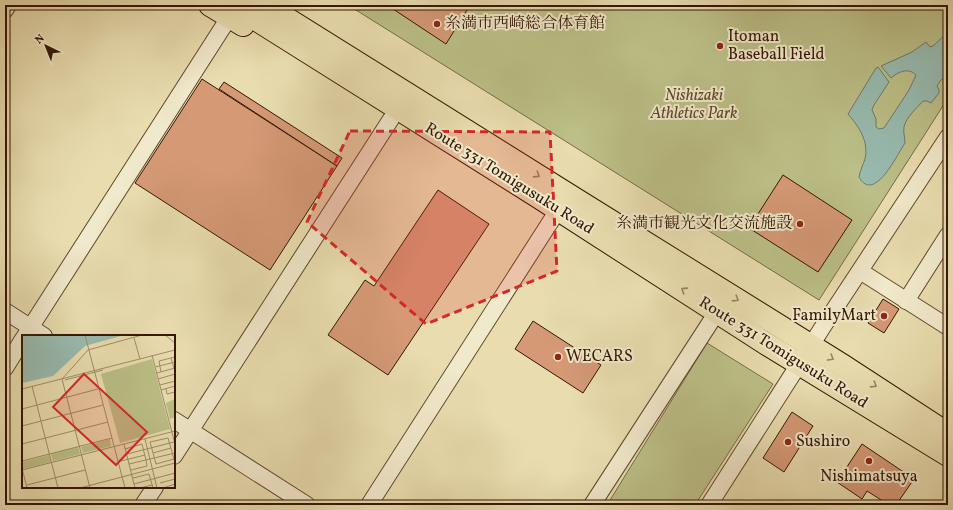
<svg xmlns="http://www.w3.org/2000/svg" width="953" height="510" viewBox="0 0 953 510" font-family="Vollkorn,'Noto Serif JP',serif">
  <rect width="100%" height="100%" fill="#e9ddaf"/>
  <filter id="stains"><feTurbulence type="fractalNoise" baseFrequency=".005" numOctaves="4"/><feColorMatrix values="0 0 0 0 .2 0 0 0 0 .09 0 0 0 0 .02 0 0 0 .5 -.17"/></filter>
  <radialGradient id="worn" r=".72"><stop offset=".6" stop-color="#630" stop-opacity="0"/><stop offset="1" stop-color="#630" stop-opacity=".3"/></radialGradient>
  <!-- green -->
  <g fill="#bcbf87" stroke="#786b44">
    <polygon points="348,5 948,5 948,98 819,300"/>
    <polygon points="707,343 773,384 695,505 607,505"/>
  </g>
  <!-- water -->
  <path fill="#98bbb0" stroke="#70796a" d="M948,32V76L941,80L937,86L939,90V93L931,103L927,101H923C917,108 906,117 904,127C903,132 905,138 905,143C897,155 874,204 859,177C860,171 863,165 865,159C869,141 859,127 848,114L876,68L878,67L889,82L874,105L872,110L876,119V127L879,129L884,128L909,90L916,75C908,67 898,72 891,78L881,66L912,52L926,42L930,47L933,46Z"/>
  <!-- building -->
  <g fill="#d59976" stroke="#341701">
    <polygon points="387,5 470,5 446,44"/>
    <polygon points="202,79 337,166 270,270 135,183"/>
    <polygon points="224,82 342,158 337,166 219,89"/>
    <polygon points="783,175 852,220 818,272 749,228"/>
    <polygon points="438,190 489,224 388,375 328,335 365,280 374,286"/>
    <polygon points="883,299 899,309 884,333 868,323"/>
    <polygon points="533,321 601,365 583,393 515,349"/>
    <polygon points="792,412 813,426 784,472 763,458"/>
    <polygon points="862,444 914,479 896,505 889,505 867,491 862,499 837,482"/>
  </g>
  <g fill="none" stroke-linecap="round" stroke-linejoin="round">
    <!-- minor casing -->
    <g stroke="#61482c" stroke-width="18">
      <g id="minor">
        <polyline points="5,10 8,5"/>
        <polyline points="860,271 948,327"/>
        <polyline points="906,301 948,235"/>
        <polyline points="5,311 44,336"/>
        <polyline points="25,336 230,16"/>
        <polyline points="5,368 23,339"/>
        <polyline points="174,420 307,505"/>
        <polyline points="174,456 391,119"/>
        <polyline points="143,505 155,487"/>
        <polyline points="369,505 558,210"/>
        <polyline points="592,505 717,312"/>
        <polyline points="709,505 824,325 948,137"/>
      </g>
    </g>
    <!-- highway casing -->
    <g stroke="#341701" stroke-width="24">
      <g id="highway">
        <polyline points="210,5 243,25"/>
        <polyline points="233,5 537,196 765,343 948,455"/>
        <polyline points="265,5 580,202 842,365 948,434"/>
      </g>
    </g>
    <!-- minor -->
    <use href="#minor" stroke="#f1e9cb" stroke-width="16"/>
    <!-- highway -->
    <use href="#highway" stroke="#e9ddaf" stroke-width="22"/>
  </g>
  <!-- one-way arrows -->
  <defs><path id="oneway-chevron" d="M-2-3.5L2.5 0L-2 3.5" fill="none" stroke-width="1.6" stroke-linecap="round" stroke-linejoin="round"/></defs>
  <g stroke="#988461">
    <use href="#oneway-chevron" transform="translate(537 175) rotate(33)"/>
    <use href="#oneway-chevron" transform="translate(684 290) rotate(-147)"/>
    <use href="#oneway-chevron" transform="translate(736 299) rotate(32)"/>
    <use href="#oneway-chevron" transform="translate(831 358) rotate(31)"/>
    <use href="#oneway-chevron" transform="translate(874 385) rotate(32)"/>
  </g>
  <!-- marked area -->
  <path fill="#d62828" fill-opacity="0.2" stroke="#d62828" stroke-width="3" stroke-dasharray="8 5" stroke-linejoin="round" d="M350,131L550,132L557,271L426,324L307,222Z"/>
  <!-- markers -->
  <g fill="#8f2418" stroke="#f1e9cb" stroke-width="1.5">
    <circle cx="437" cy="24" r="4"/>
    <circle cx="720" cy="46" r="4"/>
    <circle cx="800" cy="224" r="4"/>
    <circle cx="884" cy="316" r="4"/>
    <circle cx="558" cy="357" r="4"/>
    <circle cx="788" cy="442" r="4"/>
    <circle cx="869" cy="461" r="4"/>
  </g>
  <g text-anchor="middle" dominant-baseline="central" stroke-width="4" stroke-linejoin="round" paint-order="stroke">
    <!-- poi labels -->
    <g font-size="16" fill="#341701" stroke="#f1e9cb" text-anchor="start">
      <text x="445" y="24">糸満市西崎総合体育館</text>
      <text x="728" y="37">Itoman<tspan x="728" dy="18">Baseball Field</tspan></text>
      <text x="792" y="224" text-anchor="end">糸満市観光文化交流施設</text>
      <text x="876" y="316" text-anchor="end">FamilyMart</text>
      <text x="566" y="357">WECARS</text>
      <text x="796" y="442">Sushiro</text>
      <text x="869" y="477" text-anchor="middle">Nishimatsuya</text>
    </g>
    <!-- park labels -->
    <g font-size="16" font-style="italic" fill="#5d4929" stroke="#f1e9cb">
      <text x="694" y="96">Nishizaki<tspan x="694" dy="18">Athletics Park</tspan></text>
    </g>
    <!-- street labels -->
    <g font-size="16" fill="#341701" stroke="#f1e9cb">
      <text transform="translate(509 179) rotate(32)">Route 331 Tomigusuku Road</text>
      <text transform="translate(783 353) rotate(32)">Route 331 Tomigusuku Road</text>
    </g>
  </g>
  <!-- overview -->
  <g transform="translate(22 335)">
    <rect width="153" height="153" fill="#e9ddaf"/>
    <path d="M130,24L148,94L98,108L79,39ZM153,64V82L148,84L144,68ZM88,104L89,111L61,118L59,112ZM56,112L58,119L31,126L29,119ZM27,120L29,127L1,134L0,127Z" fill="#bcbf87"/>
    <path d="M0,0H102L63,11L31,41L0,48Z" fill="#98bbb0"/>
    <path fill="none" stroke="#a18e69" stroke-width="1" d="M63,0L103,153M143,0L153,8M112,3L118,24M130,20L153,109M149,23L153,37M133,32L153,27M139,37L137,26L153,22M135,38L153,33M136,44L153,39M43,45L81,35M138,50L153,46M10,51L36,153M0,54L153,15M144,54L145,59L153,57M139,55L153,51M0,74L76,54M0,91L81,70M146,103L152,124L134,129L128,107ZM123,104L135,153M0,109L86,87M102,109L113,153M103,114L120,109L124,125L125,131L109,135M131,118L149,113M105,119L152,107M0,126L90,103M99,126L123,120M107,129L153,118M0,133L5,153M0,135L153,96M111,143L127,139L131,153M138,148L153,144M112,149L153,138M5,150L63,135M58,153L153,128M68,153L40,44L66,15L120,0M118,153L130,150M141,153L153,149"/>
    <path fill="#d62828" fill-opacity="0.15" stroke="#d62828" stroke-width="2" d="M62,39L125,97L94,130L31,72Z"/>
    <rect width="153" height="153" fill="none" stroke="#341701" stroke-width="2"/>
  </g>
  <!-- margin -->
  <rect width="953" height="510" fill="none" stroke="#e9ddaf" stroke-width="20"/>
  <rect x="6" y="6" width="941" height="498" fill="none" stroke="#341701" stroke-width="2"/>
  <rect x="10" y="10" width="933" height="490" fill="none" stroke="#341701"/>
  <!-- north arrow -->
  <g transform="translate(46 46) rotate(317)" stroke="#f1e9cb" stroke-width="3" paint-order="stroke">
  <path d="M0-3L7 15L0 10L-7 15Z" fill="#341701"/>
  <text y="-6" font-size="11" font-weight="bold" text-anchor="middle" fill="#341701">N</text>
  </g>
  <rect width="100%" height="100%" filter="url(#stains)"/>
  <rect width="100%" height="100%" fill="url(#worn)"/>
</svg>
